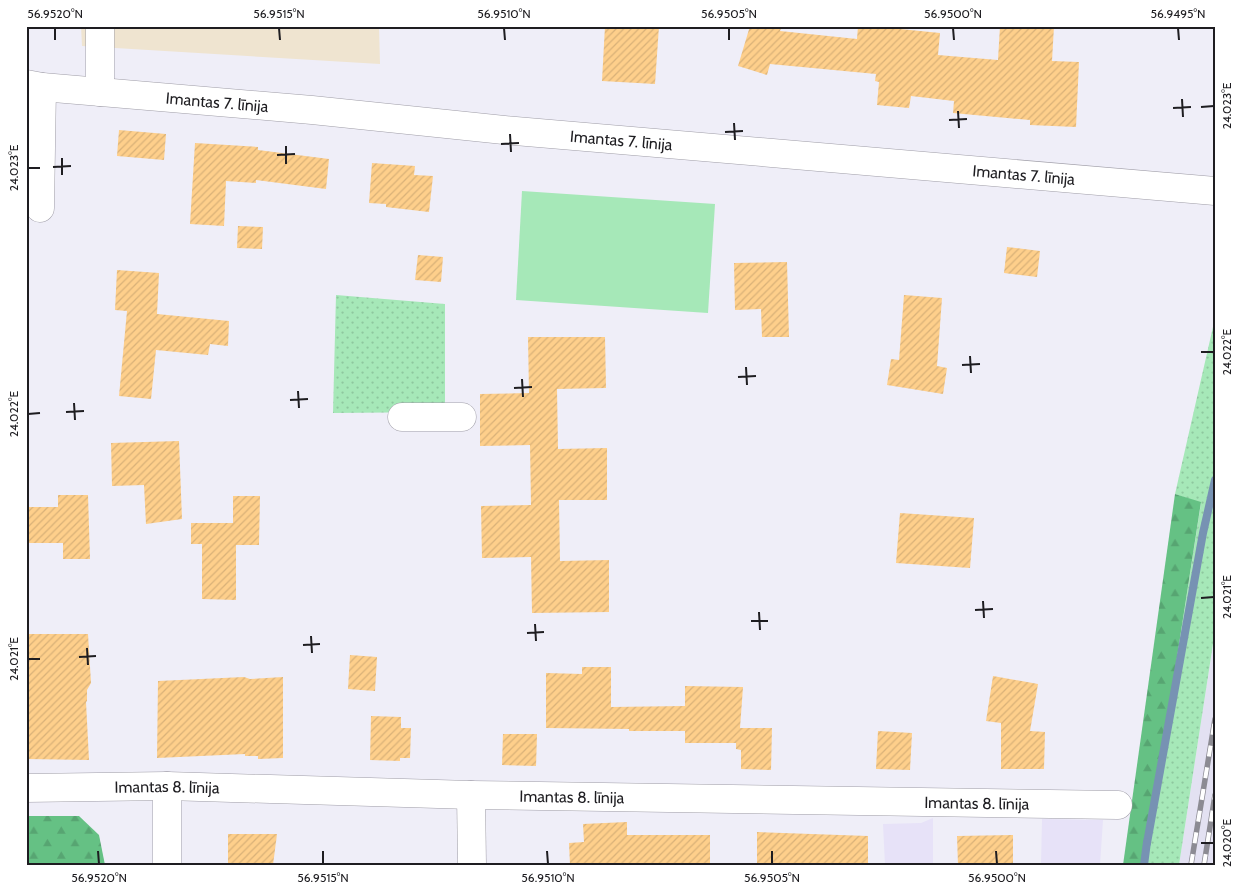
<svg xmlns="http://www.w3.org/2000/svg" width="1241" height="891" viewBox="0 0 1241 891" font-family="Cabin,sans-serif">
  <defs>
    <pattern id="grass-dots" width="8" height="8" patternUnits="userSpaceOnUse" patternTransform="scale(1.25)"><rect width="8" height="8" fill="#a6e8b8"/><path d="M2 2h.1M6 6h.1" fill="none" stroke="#8ec79e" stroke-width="1.8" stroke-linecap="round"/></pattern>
    <pattern id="forest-firs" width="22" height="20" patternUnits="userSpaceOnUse" patternTransform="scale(1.25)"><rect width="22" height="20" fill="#65c184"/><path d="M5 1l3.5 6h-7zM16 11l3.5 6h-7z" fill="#57a572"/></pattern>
    <pattern id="building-hatch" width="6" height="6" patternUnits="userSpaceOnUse" patternTransform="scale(1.25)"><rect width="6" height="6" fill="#fecf8b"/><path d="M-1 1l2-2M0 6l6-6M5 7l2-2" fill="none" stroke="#d9b178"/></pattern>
  </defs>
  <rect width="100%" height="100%" fill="#efeef8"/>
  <!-- commercial -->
  <g fill="#e7e2f8">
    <polygon points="933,818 933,865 885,865 883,824 921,823"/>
    <polygon points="1042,819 1103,820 1100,865 1041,865"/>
  </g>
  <!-- education -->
  <polygon fill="#efe4d0" points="81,26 379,26 380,64 82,46"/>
  <!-- built -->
  <polygon fill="#e3e1f2" points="1215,631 1215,845 1212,865 1179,865"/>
  <!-- grass -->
  <g fill="url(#grass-dots)">
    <polygon points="336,295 445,304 445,412 333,413"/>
    <polygon points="1215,318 1215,631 1179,865 1145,865 1201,503 1175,494"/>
  </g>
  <!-- forest -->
  <g fill="url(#forest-firs)">
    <polygon points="1175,494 1201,502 1145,865 1123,865"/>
    <polygon points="26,816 79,816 99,835 105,865 26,865"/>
  </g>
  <!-- garden -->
  <polygon fill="#a6e8b8" points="522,191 715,204 708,313 516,300"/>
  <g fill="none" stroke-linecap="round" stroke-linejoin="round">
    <!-- stream -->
    <g stroke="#7792b3" stroke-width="8">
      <polyline points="1147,843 1203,533 1215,480"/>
      <polyline points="1144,865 1147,842"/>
    </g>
  </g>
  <!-- building -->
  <g fill="url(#building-hatch)">
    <polygon points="605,26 659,26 655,84 602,81"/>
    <polygon points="750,26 782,26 780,31 857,39 858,26 890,26 890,28 940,33 938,55 998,60 1000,26 1054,26 1052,61 1079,62 1076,127 1030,125 1030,120 953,113 954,101 911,96 909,108 877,105 879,82 875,81 876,74 770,64 767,75 738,66"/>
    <polygon points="119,130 166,134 164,160 117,156"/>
    <polygon points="195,143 258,147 258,150 329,159 326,189 256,180 256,183 226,181 224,226 190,224"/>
    <polygon points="372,163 415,166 414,175 433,176 429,212 386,207 386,204 369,203"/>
    <polygon points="238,226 263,227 262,249 237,248"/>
    <polygon points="1007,247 1040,251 1037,277 1004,273"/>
    <polygon points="418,255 443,257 441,282 415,280"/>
    <polygon points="787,262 789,337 762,337 761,309 735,310 734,263"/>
    <polygon points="117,270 159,273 157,314 229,321 228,346 210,344 208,355 156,350 151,399 119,396 127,311 115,310"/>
    <polygon points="904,295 942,298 937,366 947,368 943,394 887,385 891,359 899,360"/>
    <polygon points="528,337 605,337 606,388 557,389 558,449 607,448 607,500 559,500 560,561 609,560 609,612 532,613 531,557 482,558 481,506 531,505 530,445 480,446 480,394 529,393"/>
    <polygon points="179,441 182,519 146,524 144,485 112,486 111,443"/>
    <polygon points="58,495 88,495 90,559 63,559 63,543 26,543 26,507 58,507"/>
    <polygon points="233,496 260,496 259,545 236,545 236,600 202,599 202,544 191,544 191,523 233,523"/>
    <polygon points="900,513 974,518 970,568 896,563"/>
    <polygon points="26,634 88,634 91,683 87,690 87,701 86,702 89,760 26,759"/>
    <polygon points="350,655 377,657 375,691 348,689"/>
    <polygon points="582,667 611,667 611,707 685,706 685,686 743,687 740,728 772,728 771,770 741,769 741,750 736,749 736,743 685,743 685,731 629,731 629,729 546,728 546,673 582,674"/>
    <polygon points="993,676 1038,684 1030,731 1045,732 1044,769 1001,769 1001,723 986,721"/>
    <polygon points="244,677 250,679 283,677 283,758 258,759 258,756 245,756 245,754 157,758 158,681"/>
    <polygon points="371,716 401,717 401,728 411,728 410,758 400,758 400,761 370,760"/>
    <polygon points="878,731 912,733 910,770 876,769"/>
    <polygon points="503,734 537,734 536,766 502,765"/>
    <polygon points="627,822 627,835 710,835 710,865 570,865 569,843 584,842 583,824"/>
    <polygon points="757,832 868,836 868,865 757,865"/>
    <polygon points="228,834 277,834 273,865 228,865"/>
    <polygon points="1013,835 1013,865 958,865 957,836"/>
  </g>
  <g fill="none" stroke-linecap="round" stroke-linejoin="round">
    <!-- minor casing -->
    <g stroke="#9f9da7" stroke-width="29">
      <g id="minor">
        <polyline points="100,26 100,92"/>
        <path id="s1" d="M26,84L42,87L312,110L504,130L1215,191"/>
        <polyline points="40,208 42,87"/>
        <polyline points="402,417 462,417"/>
        <path id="s2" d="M26,788L167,786L471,795L1118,805"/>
        <polyline points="471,795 472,865"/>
        <polyline points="167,865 167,786"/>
      </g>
    </g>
    <!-- minor -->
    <use href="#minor" stroke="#fff" stroke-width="28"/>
    <!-- rail casing -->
    <g stroke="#8c8b93" stroke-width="5.5">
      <g id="rail">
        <polyline points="1191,865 1215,719"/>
        <polyline points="1204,865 1215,795"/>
      </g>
    </g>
    <!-- rail -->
    <use href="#rail" stroke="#fff" stroke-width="4" stroke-dasharray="11" stroke-linecap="butt"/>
  </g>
  <!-- ticks -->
  <path fill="none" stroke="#1e1d21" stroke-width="2" d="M55,28V40M279,28L280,40M504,28L505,40M729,28V40M953,28L954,40M1178,28L1179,40M1182,99L1183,117M1201,107L1214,106M1173,108L1191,107M958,111L959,128M949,120L967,119M734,123L735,140M725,132L743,131M510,134L511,152M501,144L519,143M286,146V164M277,155L295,154M62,158V175M53,167L71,166M28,168H40M1201,352H1214M970,356L971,373M962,365L980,364M746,367L747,385M738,377L756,376M522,379L523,397M514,388L532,387M298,391L299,408M290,400L308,399M74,403L75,420M66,412L84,411M28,414L40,413M1201,598L1214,597M983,601L984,618M975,610L993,609M759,612L760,630M751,621H768M535,624L536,641M527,633L544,632M311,636L312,653M303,645L320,644M87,648L88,665M79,657L96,656M28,659H40M1201,843H1214M98,851L99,864M323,851V864M547,851L548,864M772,851V864M996,851L997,864"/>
  <g text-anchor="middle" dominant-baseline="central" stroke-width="4" stroke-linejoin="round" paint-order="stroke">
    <!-- street labels -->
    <g font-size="16" fill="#1e1d21" stroke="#fff">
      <text stroke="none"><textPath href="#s1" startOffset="192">Imantas 7. līnija</textPath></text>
      <text stroke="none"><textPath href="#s1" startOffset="598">Imantas 7. līnija</textPath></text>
      <text stroke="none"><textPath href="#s1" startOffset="1002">Imantas 7. līnija</textPath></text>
      <text stroke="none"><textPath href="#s2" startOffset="141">Imantas 8. līnija</textPath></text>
      <text stroke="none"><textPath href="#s2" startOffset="546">Imantas 8. līnija</textPath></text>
      <text stroke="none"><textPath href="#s2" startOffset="951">Imantas 8. līnija</textPath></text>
    </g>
  </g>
  <!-- border -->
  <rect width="1241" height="891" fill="none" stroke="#ffffff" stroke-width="55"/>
  <rect x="28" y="28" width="1186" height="836" fill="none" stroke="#1e1d21" stroke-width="2"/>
  <g font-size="12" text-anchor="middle" fill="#1e1d21">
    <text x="55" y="18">56.9520°N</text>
    <text x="279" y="18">56.9515°N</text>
    <text x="504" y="18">56.9510°N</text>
    <text x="729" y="18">56.9505°N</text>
    <text x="953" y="18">56.9500°N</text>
    <text x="1178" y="18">56.9495°N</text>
    <text transform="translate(1227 106) rotate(-90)" y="4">24.023°E</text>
    <text transform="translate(14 168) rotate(-90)" y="4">24.023°E</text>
    <text transform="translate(1227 352) rotate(-90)" y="4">24.022°E</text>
    <text transform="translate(14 414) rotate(-90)" y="4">24.022°E</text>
    <text transform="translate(1227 597) rotate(-90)" y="4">24.021°E</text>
    <text transform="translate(14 659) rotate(-90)" y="4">24.021°E</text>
    <text transform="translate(1227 843) rotate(-90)" y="4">24.020°E</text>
    <text x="99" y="882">56.9520°N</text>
    <text x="323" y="882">56.9515°N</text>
    <text x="548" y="882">56.9510°N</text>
    <text x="772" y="882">56.9505°N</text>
    <text x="997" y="882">56.9500°N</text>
  </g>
</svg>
